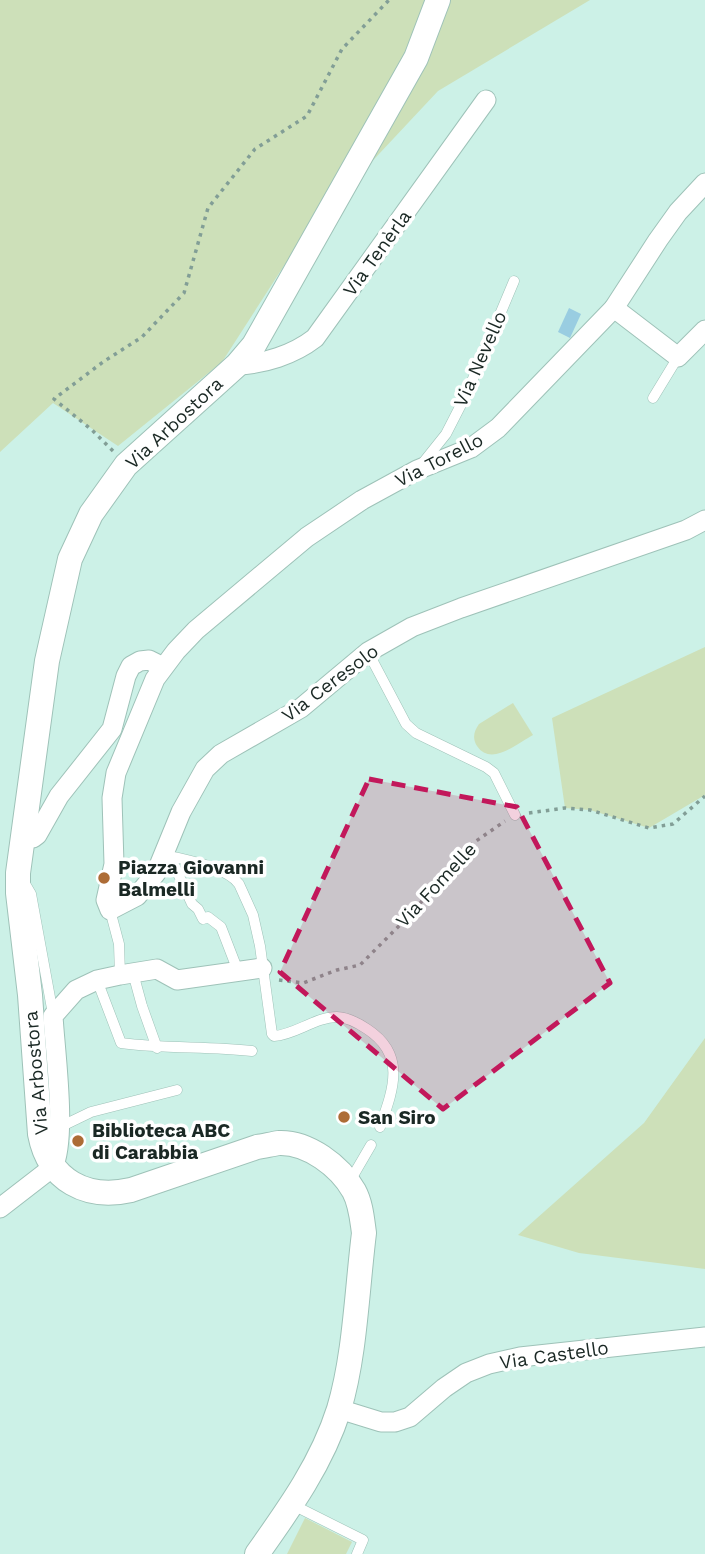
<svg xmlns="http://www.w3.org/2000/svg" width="705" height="1554" viewBox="0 0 705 1554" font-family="'Work Sans',sans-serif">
  <rect width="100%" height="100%" fill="#ccf1e7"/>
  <!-- green -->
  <g fill="#cde0b9">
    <polygon points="0,0 590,0 438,91 305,233 222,362 118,446 53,403 0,452"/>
    <polygon points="705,647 705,795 649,828 590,810 565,808 552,718"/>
    <path d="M513,703L533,735C518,743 491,767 477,746C472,738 474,731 479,724Z"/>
    <polygon points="705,1038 705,1269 579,1253 518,1235 644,1123"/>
    <polygon points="305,1518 352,1542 346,1554 287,1554"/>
  </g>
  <!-- water -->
  <polygon fill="#99cde1" points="569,308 581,314 570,338 558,332"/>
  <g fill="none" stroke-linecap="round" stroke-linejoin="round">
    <!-- service casing -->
    <g stroke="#9ec2b8" stroke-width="11">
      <g id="service">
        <polyline points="653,398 678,357"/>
        <polyline points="422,464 446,434 467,393 514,281"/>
        <polyline points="368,652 406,724 416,733 486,767 494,773 515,815"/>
        <path d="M162,854C183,860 226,866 239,884L253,915L260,946L272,1034L274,1036C295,1035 315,1017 337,1017C348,1017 358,1023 367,1029C407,1055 393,1090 380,1127"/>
        <polyline points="161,856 175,867 192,904 198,909 203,919 208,917 221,927 238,971"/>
        <polyline points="24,882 31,894 53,1014"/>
        <polyline points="110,910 119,944 120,975"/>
        <polyline points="133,973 142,1006 157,1048"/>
        <path d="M97,980L121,1043C165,1049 208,1046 252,1051"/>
        <polyline points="60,1127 91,1112 177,1090"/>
        <polyline points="350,1181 371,1145"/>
        <polyline points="293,1505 363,1540 357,1554"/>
      </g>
    </g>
    <!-- minor casing -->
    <g stroke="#9ec2b8" stroke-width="21">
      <g id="minor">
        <polyline points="705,183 678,212 658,240 614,308 498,428 471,448 417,470 362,500 307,537 196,630 176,651 155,679 116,773 112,798 114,864 106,900 110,910 137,896 156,873 181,812 205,769 221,754 301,708 368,652 412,627 461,608 686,530 705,520"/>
        <polyline points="614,308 678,357 705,330"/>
        <path d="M237,365C264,364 293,355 315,338L486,100"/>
        <polyline points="22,838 33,838 37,835 59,796 112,729 126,676 131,666 140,661 149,660 163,667"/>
        <path d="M0,1208L53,1167C67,1138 55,1051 53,1016L76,990L97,980L120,975L157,969L177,980L262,968"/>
        <polyline points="339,1409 381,1422 395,1422 410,1417 444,1388 466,1373 489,1364 520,1357 705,1337"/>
      </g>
    </g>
    <!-- tertiary casing -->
    <g stroke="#9ec2b8" stroke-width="26">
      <path id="tertiary" d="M257,1554C289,1509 322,1463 339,1409C355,1356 357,1289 364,1233C362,1219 361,1204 354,1191C340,1166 308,1142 279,1143C272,1144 264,1146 257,1147L131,1190C87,1200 49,1181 40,1134L30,995L18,893V873L47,661L70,559L91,514L126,465L237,365L254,345L416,58L438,0"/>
    </g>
    <!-- path -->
    <g stroke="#829e96" stroke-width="3.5" stroke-dasharray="3.5 5" stroke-linecap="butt">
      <polyline points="113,451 92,430 54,399 103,362 142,337 184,293 208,208 255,149 307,116 342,49 389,0"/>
      <polyline points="529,813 565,808 590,810 649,828 673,824 705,796"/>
      <polyline points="279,980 303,983 337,970 360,965 410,915 469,846 505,821"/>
    </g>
    <!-- service -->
    <use href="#service" stroke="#fff" stroke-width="10"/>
    <!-- minor -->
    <use href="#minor" stroke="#fff" stroke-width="19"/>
    <!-- tertiary -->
    <use href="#tertiary" stroke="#fff" stroke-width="24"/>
  </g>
  <!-- marked area -->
  <path fill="#c2185b" fill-opacity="0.2" stroke="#c2185b" stroke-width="5" stroke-dasharray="14 9" stroke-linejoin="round" d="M369,779L517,807L610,983L443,1109L280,972Z"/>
  <!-- markers -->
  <g fill="#ad6c36" stroke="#fff" stroke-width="2.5">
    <circle cx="104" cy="878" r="7"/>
    <circle cx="344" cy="1117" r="7"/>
    <circle cx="78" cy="1141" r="7"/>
  </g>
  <g text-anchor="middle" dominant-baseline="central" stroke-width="7" stroke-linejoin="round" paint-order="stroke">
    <!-- street labels -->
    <g font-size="19" fill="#1a2824" stroke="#fff">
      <text transform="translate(377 253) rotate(-54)">Via Tenèrla</text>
      <text transform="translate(480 359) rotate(-66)">Via Nevello</text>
      <text transform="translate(174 423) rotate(-43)">Via Arbostora</text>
      <text transform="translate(439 460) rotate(-27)">Via Torello</text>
      <text transform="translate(330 683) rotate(-37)">Via Ceresolo</text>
      <text transform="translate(436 885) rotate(-47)">Via Fomelle</text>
      <text transform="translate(36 1073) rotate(-95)">Via Arbostora</text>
      <text transform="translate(554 1355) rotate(-8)">Via Castello</text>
    </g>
    <!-- poi labels -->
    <g font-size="19" font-weight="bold" fill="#1a2824" stroke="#fff" text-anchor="start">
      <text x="118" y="867">Piazza Giovanni<tspan x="118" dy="22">Balmelli</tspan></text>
      <text x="358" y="1117">San Siro</text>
      <text x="92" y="1130">Biblioteca ABC<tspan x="92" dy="22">di Carabbia</tspan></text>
    </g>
  </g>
</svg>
